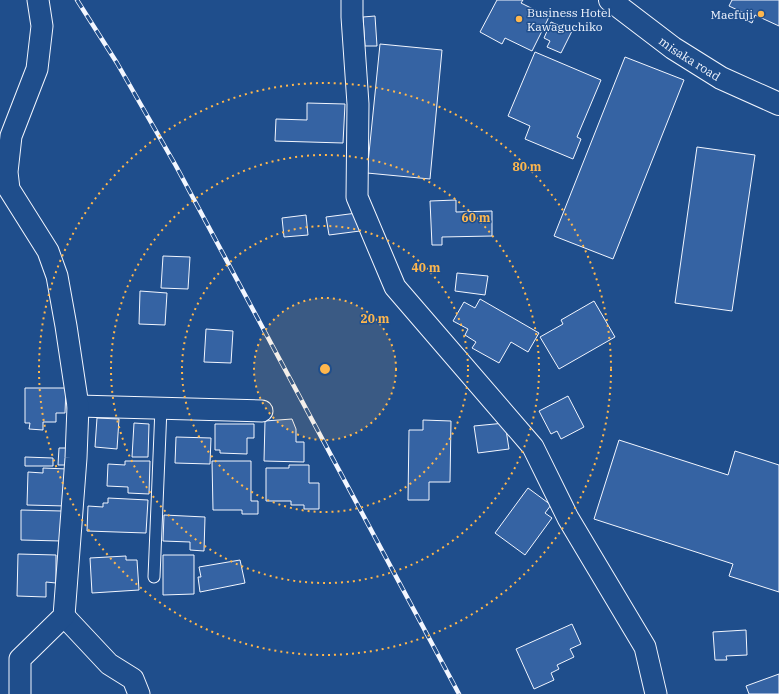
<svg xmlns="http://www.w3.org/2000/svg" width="779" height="694" viewBox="0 0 779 694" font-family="'IBM Plex Serif',serif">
  <rect width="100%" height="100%" fill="#1f4e8c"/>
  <!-- building -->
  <g fill="#3563a3" stroke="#f2f6ff">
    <polygon points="497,0 523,0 521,3 549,17 532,51 505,38 502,44 480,32"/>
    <polygon points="732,0 779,0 779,26 755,15 752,23 742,18 744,13 729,6"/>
    <polygon points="375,16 377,46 365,46 363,17"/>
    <polygon points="551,22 572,31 561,53 547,47 550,41 544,38"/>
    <polygon points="380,44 442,50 430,179 367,173"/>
    <polygon points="535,52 601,80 577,137 581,139 573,159 525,139 530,126 508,116"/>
    <polygon points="625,57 684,80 613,259 554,236"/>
    <polygon points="307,103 345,104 343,143 275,141 276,119 307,120"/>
    <polygon points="697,147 755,155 732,311 675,303"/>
    <polygon points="456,200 456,212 492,211 492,236 442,237 442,245 432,245 430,201"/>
    <polygon points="357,213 360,231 329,235 326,217"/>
    <polygon points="306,215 308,235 284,237 282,218"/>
    <polygon points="163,256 190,257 188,289 161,288"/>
    <polygon points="457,273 488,276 485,295 455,291"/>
    <polygon points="140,291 167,293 165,325 139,324"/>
    <polygon points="480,299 539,333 528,352 511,342 499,363 472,348 476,342 465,335 468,329 453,321 464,302 475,308"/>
    <polygon points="594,301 615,337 559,369 540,337 563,324 561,320"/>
    <polygon points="206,329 233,331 231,363 204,362"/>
    <polygon points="25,388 66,388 65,413 56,413 56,422 43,422 43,430 29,429 30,423 25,423"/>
    <polygon points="568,396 584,427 561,439 557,431 551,434 539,411"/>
    <polygon points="97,418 119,419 117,449 95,447"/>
    <polygon points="292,419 296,429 296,442 304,442 304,462 264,461 265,421"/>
    <polygon points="423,420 451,421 450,482 429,482 429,500 408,500 409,430 423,430"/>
    <polygon points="134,423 149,424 148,457 132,457"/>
    <polygon points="505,423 509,449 478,453 474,426"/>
    <polygon points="215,424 254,424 254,438 247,438 247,454 220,453 220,450 215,450"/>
    <polygon points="176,437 211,438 210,464 175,463"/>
    <polygon points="619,440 728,475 735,451 779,465 779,592 729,576 733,564 594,519"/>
    <polygon points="59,448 70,448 69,465 58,465"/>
    <polygon points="25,457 53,458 53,466 25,466"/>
    <polygon points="125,461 150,461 149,494 128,493 128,487 107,486 108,464 125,465"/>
    <polygon points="212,461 251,461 251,501 258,501 258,514 242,514 242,510 213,510"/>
    <polygon points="289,465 309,465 309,483 319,483 319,509 304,509 304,505 291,505 291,501 266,501 266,468 289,468"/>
    <polygon points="43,468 67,469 66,506 27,505 28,472 43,473"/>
    <polygon points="528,488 551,505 545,513 552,518 525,555 495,533"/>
    <polygon points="108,498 148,500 146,533 87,531 88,506 103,507 103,503 108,503"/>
    <polygon points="21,510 62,511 61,541 21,540"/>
    <polygon points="164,515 205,517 204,551 190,550 190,542 163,541"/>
    <polygon points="18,554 56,555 56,583 46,582 46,597 17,596"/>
    <polygon points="163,555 194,555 194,594 163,595"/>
    <polygon points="126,556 126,560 137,560 139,590 92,593 90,558"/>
    <polygon points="240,560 245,583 200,592 198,577 201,577 199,567"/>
    <polygon points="572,624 581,644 570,649 574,657 557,665 559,669 551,673 554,680 534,689 516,649"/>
    <polygon points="746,630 747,655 726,656 727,660 715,660 713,632"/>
    <polygon points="779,674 779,694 749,694 746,686"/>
  </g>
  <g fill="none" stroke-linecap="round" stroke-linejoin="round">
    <!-- lane casing -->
    <g stroke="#f2f6ff" stroke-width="13">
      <polyline id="lane" points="154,577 161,408"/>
    </g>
    <!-- street casing -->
    <g stroke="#f2f6ff" stroke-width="23">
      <g id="street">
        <polyline points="352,0 352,17 358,104 357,197 395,287 533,447 568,518 645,647 656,694"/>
        <polyline points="78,406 262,411"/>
        <polyline points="64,616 109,664 133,679 139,694"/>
        <polyline points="20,694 20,659 64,616 76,458 78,406 66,326 57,276 48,251 9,189 7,172 11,136 37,69 42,26 38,0"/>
      </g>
    </g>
    <!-- highway casing -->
    <g stroke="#f2f6ff" stroke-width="24">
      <g id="highway">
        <path id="s1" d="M610,0L673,48L721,78L779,104"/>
      </g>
    </g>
    <!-- lane -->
    <use href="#lane" stroke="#1f4e8c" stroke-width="11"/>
    <!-- street -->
    <use href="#street" stroke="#1f4e8c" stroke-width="21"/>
    <!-- highway -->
    <use href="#highway" stroke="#1f4e8c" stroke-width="22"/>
    <!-- rail casing -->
    <g stroke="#f2f6ff" stroke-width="4.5">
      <polyline id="rail" points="77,0 117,63 176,166 459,694"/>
    </g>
    <!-- rail -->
    <use href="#rail" stroke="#1f4e8c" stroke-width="3" stroke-dasharray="9" stroke-linecap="butt"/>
  </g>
  <!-- distance rings -->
  <circle cx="325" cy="369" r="71" fill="#ffb74d" fill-opacity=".12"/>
  <g fill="none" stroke="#ffb74d" stroke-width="2" stroke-dasharray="2 4">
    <circle cx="325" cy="369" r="71"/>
    <circle cx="325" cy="369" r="143"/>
    <circle cx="325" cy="369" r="214"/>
    <circle cx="325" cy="369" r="286"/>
  </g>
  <!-- markers -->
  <g fill="#ffb74d" stroke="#1f4e8c" stroke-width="1.5">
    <circle cx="761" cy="14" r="4"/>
    <circle cx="519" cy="19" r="4"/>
  </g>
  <g text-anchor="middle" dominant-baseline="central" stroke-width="3" stroke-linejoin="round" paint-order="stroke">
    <!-- poi labels -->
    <g font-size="12" fill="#f2f6ff" stroke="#1f4e8c" text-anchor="start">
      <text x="527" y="12">Business Hotel<tspan x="527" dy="14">Kawaguchiko</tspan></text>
      <text x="753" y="14" text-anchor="end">Maefuji</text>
    </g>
    <!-- street labels -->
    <g font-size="12" fill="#f2f6ff" stroke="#1f4e8c">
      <text stroke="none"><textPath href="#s1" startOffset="99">misaka road</textPath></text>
    </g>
  </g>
  <circle cx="325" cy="369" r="6" fill="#ffb74d" stroke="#1f4e8c" stroke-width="2"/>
  <g font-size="12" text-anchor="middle" font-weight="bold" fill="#ffb74d" stroke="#1f4e8c" stroke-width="3" stroke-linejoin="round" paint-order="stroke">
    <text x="527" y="171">80 m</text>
    <text x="476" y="222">60 m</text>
    <text x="426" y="272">40 m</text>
    <text x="375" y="323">20 m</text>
  </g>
</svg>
